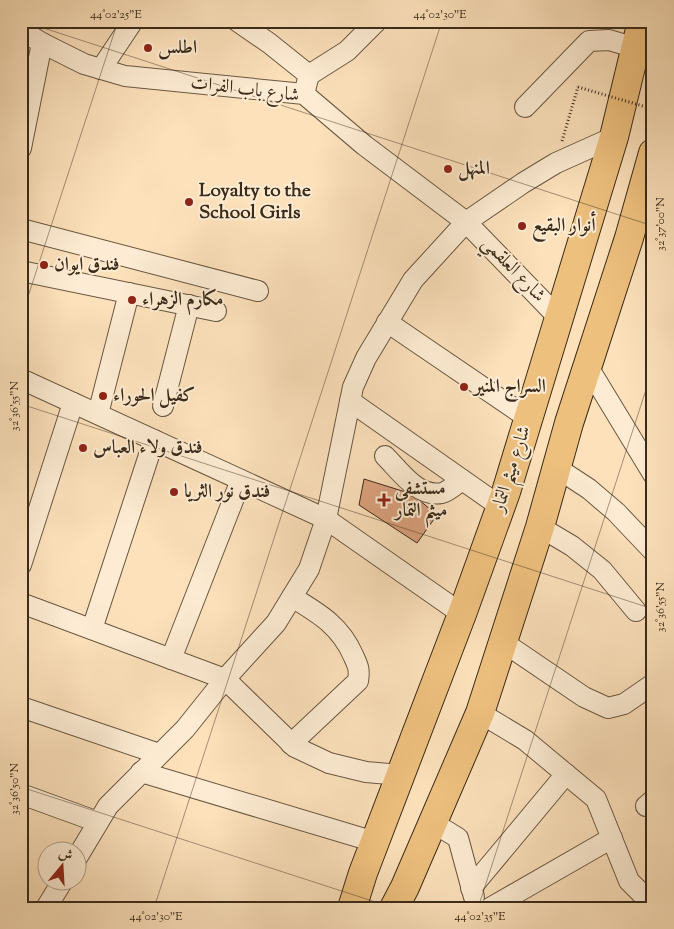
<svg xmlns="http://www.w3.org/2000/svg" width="674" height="929" viewBox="0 0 674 929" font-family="'Sorts Mill Goudy',Amiri,serif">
  <rect width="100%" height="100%" fill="#fce1bb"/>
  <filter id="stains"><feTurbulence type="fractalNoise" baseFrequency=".004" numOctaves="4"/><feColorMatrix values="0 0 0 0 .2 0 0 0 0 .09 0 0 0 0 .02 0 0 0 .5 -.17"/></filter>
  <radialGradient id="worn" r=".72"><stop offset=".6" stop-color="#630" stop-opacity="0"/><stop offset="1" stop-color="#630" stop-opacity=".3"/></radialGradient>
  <!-- building -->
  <polygon fill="#dba17d" stroke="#3a2b1a" points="364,479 412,494 437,515 417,543 359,505"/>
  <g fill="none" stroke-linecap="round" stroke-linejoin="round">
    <!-- minor casing -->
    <g stroke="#6a5842" stroke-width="22">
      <g id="minor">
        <polyline points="237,21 269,43 309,75"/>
        <polyline points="21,30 42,43 84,64 125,76 304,94 364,145 466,222 559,318"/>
        <polyline points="101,69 133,21"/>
        <polyline points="304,94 309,75 347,51 377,21"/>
        <polyline points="525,107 589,41 609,40 636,48"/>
        <polyline points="21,148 42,43"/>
        <polyline points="21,229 258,291"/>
        <polyline points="21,271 216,311"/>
        <polyline points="387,322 528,418"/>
        <polyline points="588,367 653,474"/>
        <polyline points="21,379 326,519 462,614"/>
        <polyline points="350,401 501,507"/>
        <polyline points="163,406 189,305"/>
        <polyline points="98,414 129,293"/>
        <path d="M385,456C400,471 418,498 442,493C449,491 456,484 462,480"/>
        <polyline points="557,468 589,489 616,512 653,551"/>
        <polyline points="540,527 572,546 602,570 636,611"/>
        <polyline points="21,565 73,403"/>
        <polyline points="21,603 225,679 295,747 329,763 366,772 401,775"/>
        <polyline points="92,629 154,440"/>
        <polyline points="503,642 584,697 608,708 624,704 653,684"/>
        <polyline points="171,659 241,480"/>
        <polyline points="21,707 159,754"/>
        <polyline points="480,713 525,740 596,799 629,881 653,905"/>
        <path d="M291,744L358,681C360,669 358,666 353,655C340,625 318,613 292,597"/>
        <polyline points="141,772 375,842"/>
        <polyline points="21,794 98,822"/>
        <polyline points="646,806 653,800"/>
        <polyline points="432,822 458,838 474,897"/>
        <polyline points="78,856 108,806 185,729 225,679 276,623 309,569 326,519 353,387 366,358 413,280 466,222 523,183 556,163 614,137"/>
        <polyline points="471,888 566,774"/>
        <polyline points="46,908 62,882"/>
        <polyline points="490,908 612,838"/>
      </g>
    </g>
    <!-- highway casing -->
    <g stroke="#3a2b1a" stroke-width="30">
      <g id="highway">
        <polyline points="352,908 363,873 462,614 506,492 614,137 642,21"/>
        <polyline points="394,908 405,887 480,713 540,527 569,423 629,238 653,153"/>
      </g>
    </g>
    <!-- path -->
    <polyline stroke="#3a2b1a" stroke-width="3" stroke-dasharray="1 2.5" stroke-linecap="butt" points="562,141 578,87"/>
    <!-- minor -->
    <use href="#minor" stroke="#fdecd3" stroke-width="20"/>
    <!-- highway -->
    <use href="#highway" stroke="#eec07e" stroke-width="28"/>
    <!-- path-bridge -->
    <polyline stroke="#3a2b1a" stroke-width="3" stroke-dasharray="1 2.5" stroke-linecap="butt" points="578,87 653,109"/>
  </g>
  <!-- ticks -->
  <path fill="none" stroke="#3a2b1a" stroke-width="1" stroke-opacity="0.45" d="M22,21L653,226M21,318L118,21M21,404L653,609M21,787L394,908M154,908L442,21M478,908L653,368"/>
  <!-- markers -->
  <g fill="#8f2418" stroke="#fdecd3" stroke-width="2">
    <circle cx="148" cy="48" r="5"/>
    <circle cx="448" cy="169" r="5"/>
    <circle cx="189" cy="202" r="5"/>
    <circle cx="522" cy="226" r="5"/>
    <circle cx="44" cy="265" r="5"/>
    <circle cx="132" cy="300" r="5"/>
    <circle cx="464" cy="387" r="5"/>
    <circle cx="103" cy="396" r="5"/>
    <circle cx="83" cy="448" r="5"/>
    <circle cx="174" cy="492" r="5"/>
    <path d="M381.5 492.5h5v5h5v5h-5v5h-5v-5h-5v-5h5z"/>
  </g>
  <g text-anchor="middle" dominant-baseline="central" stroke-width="4" stroke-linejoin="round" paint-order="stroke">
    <!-- poi labels -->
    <g font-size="19" font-weight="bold" fill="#3a2b1a" stroke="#fdecd3" text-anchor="start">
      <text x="158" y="48">اطلس</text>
      <text x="458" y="169">المنهل</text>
      <text x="199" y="191">Loyalty to the<tspan x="199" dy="22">School Girls</tspan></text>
      <text x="532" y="226">أنوار البقيع</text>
      <text x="54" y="265">فندق ايوان</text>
      <text x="142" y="300">مكارم الزهراء</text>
      <text x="474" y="387">السراج المنير</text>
      <text x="113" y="396">كفيل الحوراء</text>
      <text x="93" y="448">فندق ولاء العباس</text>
      <text x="395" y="489">مستشفى<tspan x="395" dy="22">ميثم التمار</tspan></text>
      <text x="184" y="492">فندق نور الثريا</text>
    </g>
    <!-- street labels -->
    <g font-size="19" fill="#3a2b1a" stroke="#fdecd3">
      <text transform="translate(245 90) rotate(7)">شارع باب الفرات</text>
      <text transform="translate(513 270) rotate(46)">شارع العلقمي</text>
      <text transform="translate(512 469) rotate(-72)">شارع ميثم التمار</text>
    </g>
  </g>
  <!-- margin -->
  <rect width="674" height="929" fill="none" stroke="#fce1bb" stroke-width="55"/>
  <!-- north arrow -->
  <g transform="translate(62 866) rotate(18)"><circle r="24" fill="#fdecd3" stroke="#af9f89"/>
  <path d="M0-4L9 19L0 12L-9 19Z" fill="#8f2418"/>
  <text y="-8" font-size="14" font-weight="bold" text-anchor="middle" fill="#3a2b1a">ش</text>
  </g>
  <rect x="28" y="28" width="618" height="874" fill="none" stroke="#3a2b1a" stroke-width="2"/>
  <g font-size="12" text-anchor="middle" fill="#3a2b1a">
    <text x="116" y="18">44°02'25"E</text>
    <text x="440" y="18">44°02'30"E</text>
    <text transform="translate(660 224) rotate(-90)" y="4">32°37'00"N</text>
    <text transform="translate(14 406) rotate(-90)" y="4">32°36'55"N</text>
    <text transform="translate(660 607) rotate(-90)" y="4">32°36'55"N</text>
    <text transform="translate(14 789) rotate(-90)" y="4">32°36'50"N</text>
    <text x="156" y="920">44°02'30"E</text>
    <text x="480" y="920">44°02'35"E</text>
  </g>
  <rect width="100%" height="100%" filter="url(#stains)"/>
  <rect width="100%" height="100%" fill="url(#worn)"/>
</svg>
